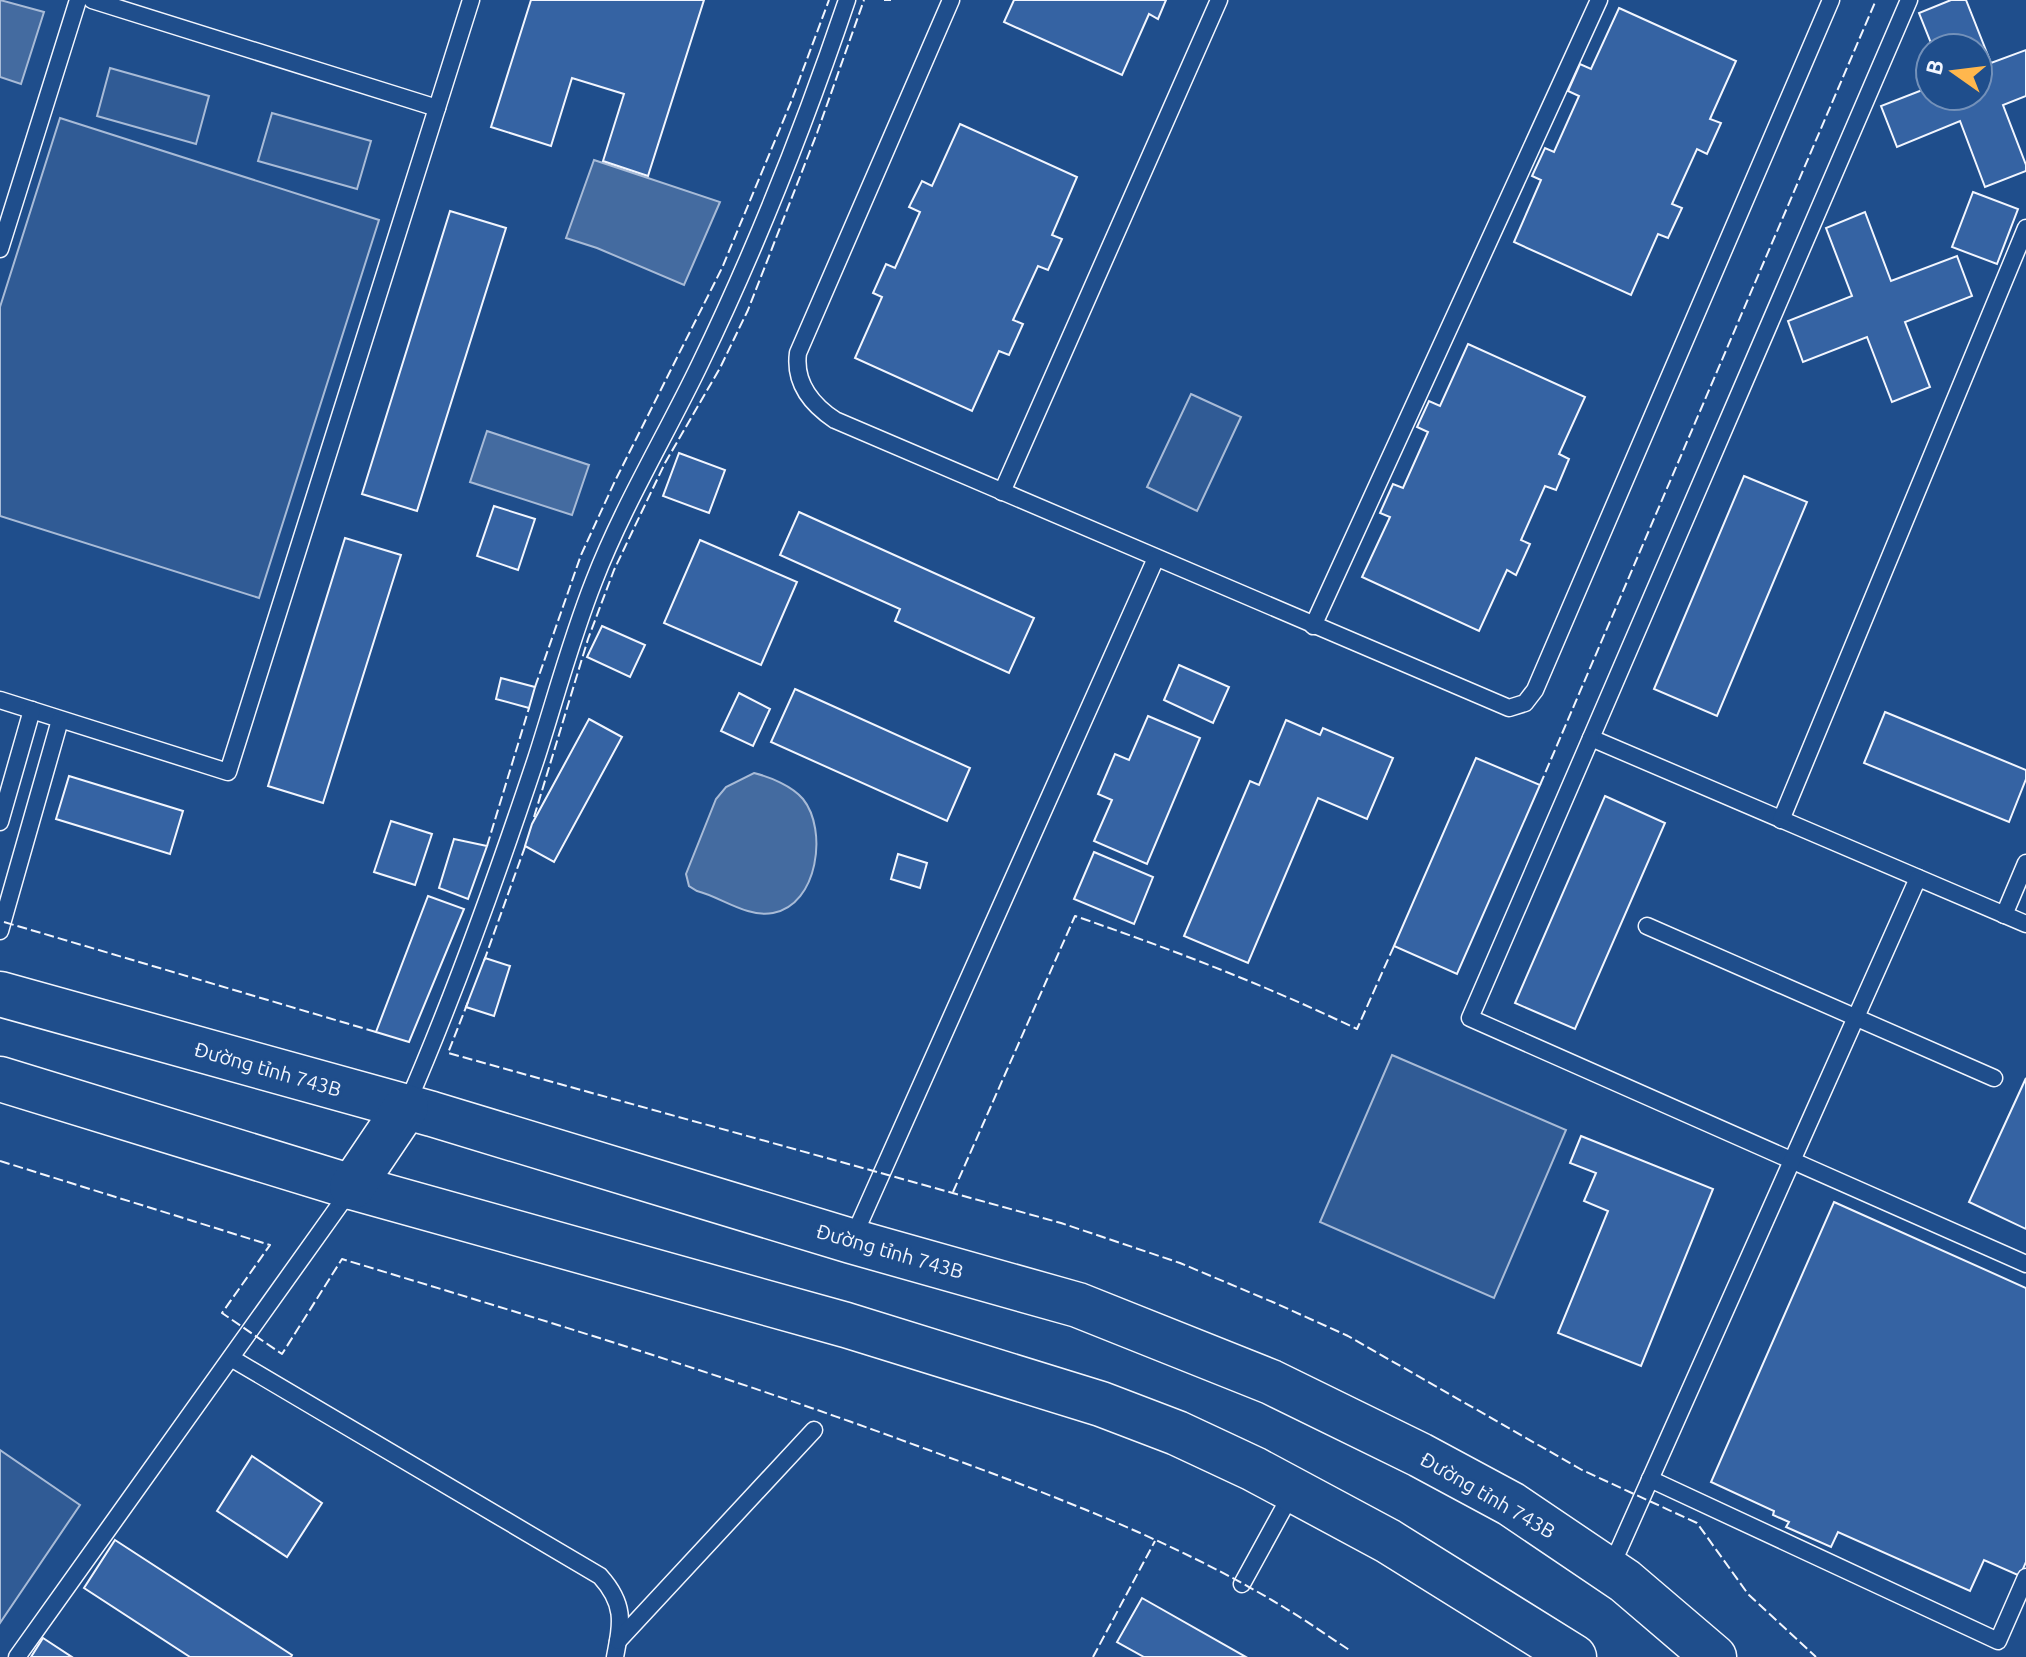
<svg xmlns="http://www.w3.org/2000/svg" width="2026" height="1657" viewBox="0 0 2026 1657" font-family="Ubuntu,sans-serif">
  <rect width="100%" height="100%" fill="#1f4e8c"/>
  <!-- built -->
  <g fill="#305b95" stroke="#a8bbd7" stroke-width="2">
    <polygon points="110,68 209,96 196,144 97,116"/>
    <polygon points="272,113 371,141 357,189 258,161"/>
    <polygon points="60,118 379,220 259,598 0,516 0,307"/>
    <polygon points="1191,394 1241,417 1197,511 1147,487"/>
    <polygon points="1392,1055 1566,1130 1494,1298 1320,1222"/>
    <polygon points="0,1450 80,1505 0,1623"/>
  </g>
  <!-- water -->
  <g fill="#446ba0" stroke="#a8bbd7" stroke-width="2">
    <polygon points="0,0 44,12 21,84 0,77"/>
    <polygon points="594,160 720,202 684,285 597,248 566,238"/>
    <polygon points="487,431 589,465 572,515 470,482"/>
    <path d="M754,773C770,777 792,786 803,799C828,830 818,905 773,913C747,918 721,897 697,891L689,886L686,874L716,799L726,787Z"/>
  </g>
  <!-- building -->
  <g fill="#3563a3" stroke="#f2f6ff" stroke-width="2">
    <polygon points="531,0 704,0 648,176 603,161 624,94 572,78 551,146 491,127"/>
    <polygon points="1014,0 1166,0 1158,19 1149,14 1122,75 1004,22"/>
    <polygon points="1951,0 1966,0 1991,63 2026,50 2026,96 2003,105 2026,165 2026,171 1985,187 1960,121 1897,147 1881,106 1930,87 1930,96 1978,96 1978,48 1933,48 1919,13"/>
    <polygon points="1619,8 1736,61 1710,119 1721,123 1707,154 1697,149 1672,204 1682,208 1668,238 1658,234 1631,295 1514,242 1541,180 1532,176 1545,148 1554,152 1579,96 1568,91 1580,64 1591,69"/>
    <polygon points="960,124 1077,177 1052,235 1062,239 1048,270 1038,266 1013,320 1023,324 1009,355 999,351 972,411 855,358 882,297 873,293 886,264 895,268 920,212 909,207 922,181 932,186"/>
    <polygon points="1973,192 2018,209 1997,264 1952,247"/>
    <polygon points="450,211 506,228 417,511 362,494"/>
    <polygon points="1865,212 1891,281 1957,256 1972,296 1905,322 1930,387 1892,402 1867,337 1803,362 1788,321 1852,296 1826,228"/>
    <polygon points="1468,344 1585,397 1559,454 1569,459 1556,490 1545,486 1521,540 1530,544 1516,575 1507,570 1479,631 1362,577 1390,517 1380,513 1393,484 1403,488 1428,432 1417,427 1429,401 1440,406"/>
    <polygon points="679,453 725,470 709,513 663,496"/>
    <polygon points="1744,476 1807,502 1717,716 1654,689"/>
    <polygon points="494,506 535,519 518,570 477,556"/>
    <polygon points="799,512 1034,618 1009,673 895,621 900,609 780,555"/>
    <polygon points="345,538 401,555 323,803 268,786"/>
    <polygon points="700,540 797,582 761,665 664,623"/>
    <polygon points="602,626 645,645 630,677 587,657"/>
    <polygon points="1179,665 1229,687 1213,723 1164,700"/>
    <polygon points="501,678 535,687 529,708 496,699"/>
    <polygon points="795,689 970,768 947,821 771,742"/>
    <polygon points="739,693 770,709 753,746 721,731"/>
    <polygon points="1885,712 2026,770 2026,779 2009,822 1864,763"/>
    <polygon points="1148,716 1200,738 1147,864 1094,841 1112,800 1098,794 1115,754 1129,760"/>
    <polygon points="589,719 622,737 554,862 525,846 532,824"/>
    <polygon points="1286,720 1320,735 1323,728 1393,758 1367,819 1318,798 1248,963 1184,936 1250,781 1259,785"/>
    <polygon points="1476,758 1540,785 1457,974 1394,946"/>
    <polygon points="69,776 183,811 170,854 56,819"/>
    <polygon points="1605,796 1665,823 1575,1029 1515,1003"/>
    <polygon points="391,821 432,834 415,885 374,872"/>
    <polygon points="454,839 487,846 468,899 439,888"/>
    <polygon points="1094,852 1153,877 1134,924 1074,899"/>
    <polygon points="898,854 927,863 920,888 891,879"/>
    <polygon points="428,896 464,909 409,1042 376,1032"/>
    <polygon points="485,958 510,966 494,1016 466,1007"/>
    <polygon points="2026,1078 2026,1229 1969,1202"/>
    <polygon points="1581,1136 1713,1189 1641,1366 1558,1333 1608,1211 1584,1201 1596,1173 1570,1163"/>
    <polygon points="1834,1202 2026,1288 2026,1562 2020,1576 1984,1560 1970,1591 1838,1532 1831,1547 1786,1527 1789,1522 1773,1515 1774,1511 1711,1482"/>
    <polygon points="252,1456 322,1503 287,1557 217,1511"/>
    <polygon points="115,1540 292,1655 291,1657 190,1657 84,1588"/>
    <polygon points="1142,1598 1246,1657 1144,1657 1117,1642"/>
    <polygon points="43,1638 72,1657 31,1657"/>
  </g>
  <g fill="none" stroke-linecap="round" stroke-linejoin="round">
    <!-- service casing -->
    <g stroke="#f2f6ff" stroke-width="19">
      <g id="service">
        <path d="M951,0L798,353C794,383 811,404 835,420L1509,708L1525,703L1535,690L1831,0"/>
        <polyline points="1909,0 1591,738 2026,924"/>
        <polyline points="437,108 471,0"/>
        <polyline points="0,249 78,0"/>
        <polyline points="1002,492 1219,0"/>
        <polyline points="1313,626 1599,0"/>
        <polyline points="0,700 228,772 437,108 92,0"/>
        <polyline points="1591,738 1470,1018 2026,1264"/>
        <polyline points="1781,820 2026,228"/>
        <polyline points="0,822 32,710"/>
        <polyline points="2004,915 2026,863"/>
        <polyline points="1647,926 1994,1078"/>
        <polyline points="0,931 60,720"/>
        <path d="M407,1104C456,991 497,876 536,759C555,700 571,639 594,581C623,506 665,437 700,364C757,246 805,124 847,0"/>
        <polyline points="852,1240 1156,558"/>
        <path d="M231,1358L600,1576C625,1604 622,1621 615,1657"/>
        <polyline points="1650,1479 1998,1641 2026,1577"/>
        <polyline points="1611,1567 1918,878"/>
        <polyline points="1242,1584 1293,1491"/>
        <polyline points="618,1641 814,1430"/>
        <polyline points="17,1657 351,1189"/>
      </g>
    </g>
    <!-- primary casing -->
    <g stroke="#f2f6ff" stroke-width="47">
      <g id="primary">
        <polyline points="0,994 432,1114 851,1241 1078,1305 1271,1382 1420,1455 1511,1504 1625,1581 1714,1657"/>
        <polyline points="0,1079 352,1187 846,1325 1101,1404 1177,1433 1254,1469 1388,1541 1574,1657"/>
        <polyline points="352,1187 406,1107"/>
      </g>
    </g>
    <!-- service -->
    <use href="#service" stroke="#1f4e8c" stroke-width="16"/>
    <!-- primary -->
    <use href="#primary" stroke="#1f4e8c" stroke-width="44"/>
    <!-- fence -->
    <g stroke="#f2f6ff" stroke-width="2" stroke-dasharray="10 4" stroke-linecap="butt">
      <polyline points="884,0 891,0"/>
      <polyline points="535,687 581,555 615,481 722,268 791,102 829,0"/>
      <polyline points="1540,785 1876,0"/>
      <polyline points="534,817 588,639 614,570 665,463 720,368 748,310 817,133 864,0"/>
      <polyline points="487,846 529,708"/>
      <polyline points="4,922 376,1032"/>
      <polyline points="484,961 526,844"/>
      <polyline points="468,1002 448,1053 1061,1223 1180,1263 1275,1303 1348,1336 1582,1470 1697,1523 1748,1594 1816,1657"/>
      <path d="M0,1161L270,1245L222,1313L282,1354L342,1259C530,1316 719,1373 904,1441C1033,1488 1167,1536 1285,1608C1307,1621 1329,1637 1351,1651"/>
      <path d="M953,1192L1075,916C1171,949 1265,985 1357,1029L1394,946"/>
      <polyline points="1093,1657 1155,1541"/>
    </g>
  </g>
  <g text-anchor="middle" dominant-baseline="central" stroke-width="6" stroke-linejoin="round" paint-order="stroke">
    <!-- street labels -->
    <g font-size="20" fill="#f2f6ff" stroke="#1f4e8c">
      <text transform="translate(268 1069) rotate(16)">Đường tỉnh 743B</text>
      <text transform="translate(890 1251) rotate(16)">Đường tỉnh 743B</text>
      <text transform="translate(1488 1495) rotate(30)">Đường tỉnh 743B</text>
    </g>
  </g>
  <!-- north arrow -->
  <g transform="translate(1954 72) rotate(284)"><circle r="38" fill="#1f4e8c" stroke="#7391ba" stroke-width="2"/>
  <path d="M0-6L14 30L0 20L-14 30Z" fill="#ffb74d"/>
  <text y="-12" font-size="22" font-weight="bold" text-anchor="middle" fill="#f2f6ff">B</text>
  </g>
</svg>
